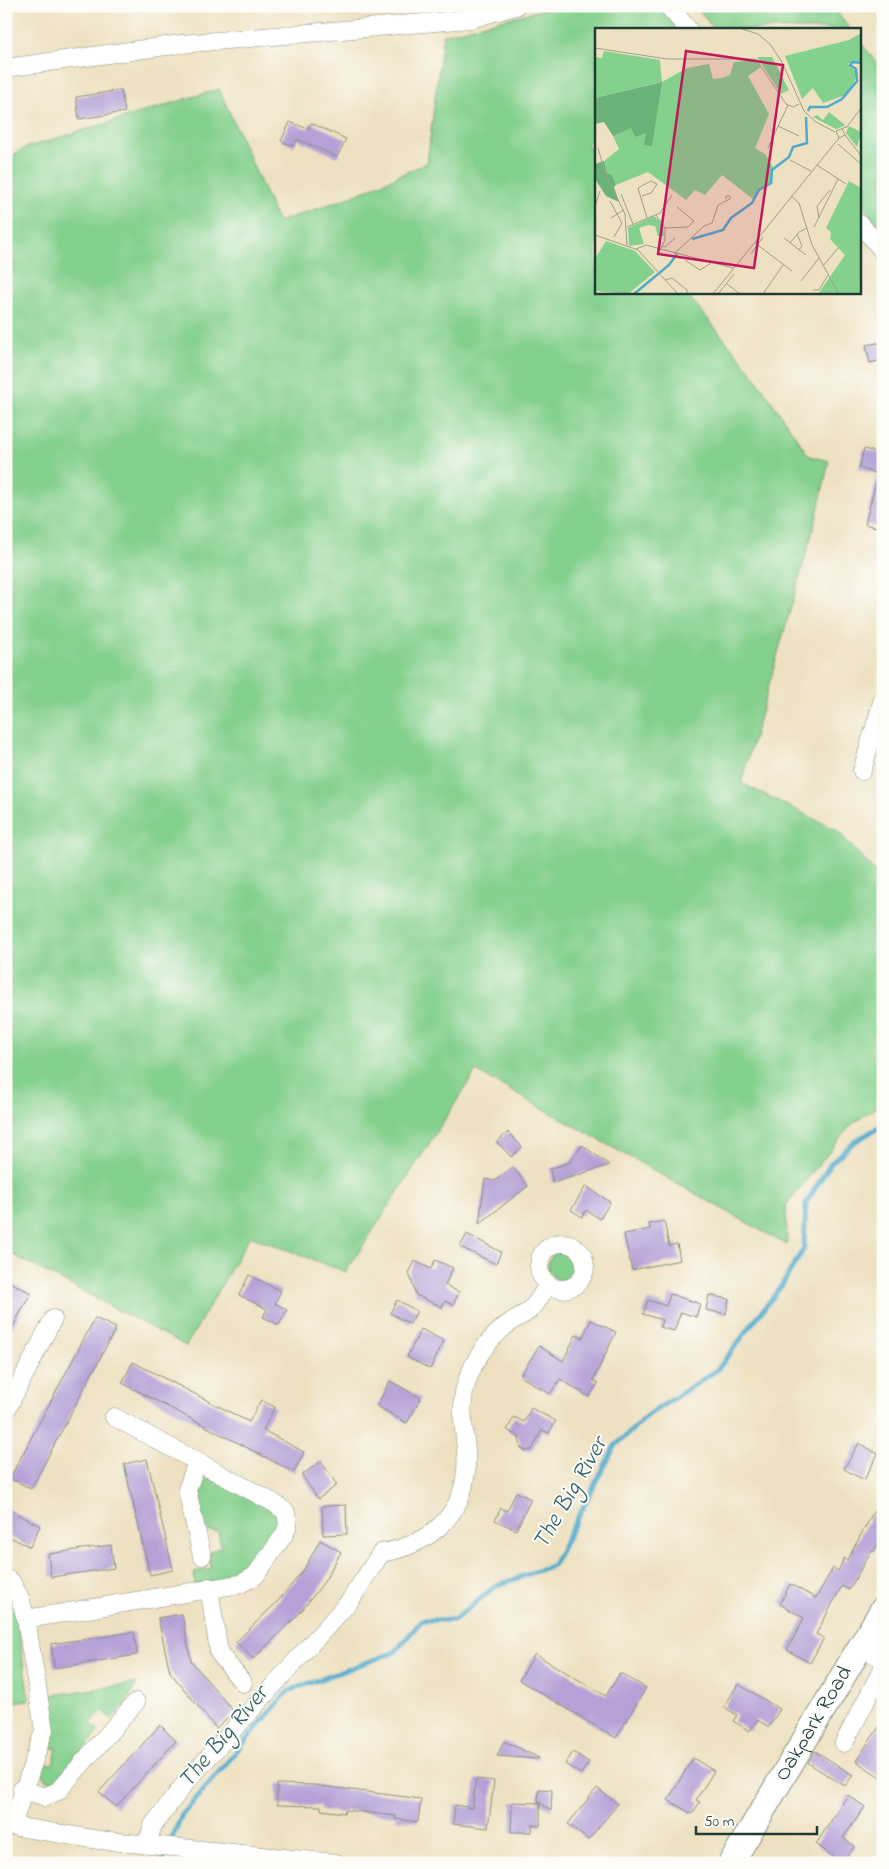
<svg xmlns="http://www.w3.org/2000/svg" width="889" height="1869" viewBox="0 0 889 1869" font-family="'Indie Flower',sans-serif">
  <rect width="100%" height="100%" fill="#fdfcf7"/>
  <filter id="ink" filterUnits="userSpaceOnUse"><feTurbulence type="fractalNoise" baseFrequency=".02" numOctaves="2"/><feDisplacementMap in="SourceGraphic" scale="10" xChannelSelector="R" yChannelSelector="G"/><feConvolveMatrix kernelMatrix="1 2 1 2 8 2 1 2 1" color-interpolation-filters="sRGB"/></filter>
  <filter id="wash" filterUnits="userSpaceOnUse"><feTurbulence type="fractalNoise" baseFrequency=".0096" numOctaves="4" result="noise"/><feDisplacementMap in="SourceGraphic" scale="20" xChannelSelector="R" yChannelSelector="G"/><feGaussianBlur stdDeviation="1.12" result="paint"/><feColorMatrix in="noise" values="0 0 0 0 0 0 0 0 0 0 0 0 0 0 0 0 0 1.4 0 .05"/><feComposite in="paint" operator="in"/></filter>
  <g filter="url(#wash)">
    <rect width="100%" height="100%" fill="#eee1c1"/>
    <!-- green -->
    <g fill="#84d08d" stroke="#528660">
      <polygon points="556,6 661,6 678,29 596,29 596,136 587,144 596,159 596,292 686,293 750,370 809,456 829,461 816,519 741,783 837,830 883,881 883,1102 851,1125 786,1205 787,1245 476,1071 346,1272 250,1236 186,1346 6,1251 6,159 25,148 219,89 278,222 351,197 427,163 443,35"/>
      <polygon points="695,6 832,6 850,29 714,29"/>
      <polygon points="860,42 883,70 883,230 860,203"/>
      <circle cx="562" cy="1266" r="14"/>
      <polygon points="211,1478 275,1511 280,1519 279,1527 245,1575 195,1585 194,1572 211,1568 209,1558 211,1551 221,1547 218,1532 208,1531 199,1522 195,1484"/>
      <polygon points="6,1588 14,1600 29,1700 6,1703"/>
      <polygon points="137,1683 125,1705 111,1719 103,1710 91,1723 99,1731 59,1779 53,1782 46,1779 41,1772 41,1763 53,1764 57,1749 47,1746 45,1696"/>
    </g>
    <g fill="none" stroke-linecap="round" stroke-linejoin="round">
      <!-- stream -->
      <polyline stroke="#4daacb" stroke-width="5" points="161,1863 182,1815 288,1691 395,1652 422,1620 454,1620 496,1586 553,1565 615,1446 648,1415 717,1370 782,1285 804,1248 806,1203 831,1163 854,1142 883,1125"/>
    </g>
    <g id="blocks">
      <!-- building -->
      <g fill="#b5a0d7">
        <polygon points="121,90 125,112 79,119 76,97"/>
        <polygon points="290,122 308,129 311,123 346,139 337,157 297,139 294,146 281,141"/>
        <polygon points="883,342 883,360 870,363 866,345"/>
        <polygon points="864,449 883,454 883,529 865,524 878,474 859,468"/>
        <polygon points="508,1132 522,1147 511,1157 497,1142"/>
        <polygon points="582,1145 609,1165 553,1183 550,1169 570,1162"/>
        <polygon points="513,1167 528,1186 479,1224 485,1179 495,1181"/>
        <polygon points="586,1186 610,1202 600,1219 586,1210 582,1217 571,1210"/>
        <polygon points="664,1221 669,1246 677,1244 680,1260 632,1270 624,1234 650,1229 649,1224"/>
        <polygon points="467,1234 501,1252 496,1264 460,1247"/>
        <polygon points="435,1260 453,1268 445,1285 459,1292 453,1305 445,1301 442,1307 416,1295 409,1273 415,1261 431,1269"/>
        <polygon points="249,1275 281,1291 275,1303 287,1310 279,1325 263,1317 267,1309 239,1295"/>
        <polygon points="6,1280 31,1293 6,1339"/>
        <polygon points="670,1294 700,1304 696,1317 681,1312 674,1331 660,1327 662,1320 643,1314 648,1300 666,1306"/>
        <polygon points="709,1295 729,1299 726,1314 706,1310"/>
        <polygon points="397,1300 417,1311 410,1324 390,1313"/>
        <polygon points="95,1318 116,1328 31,1489 10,1478"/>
        <polygon points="591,1320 616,1332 593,1380 598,1383 589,1397 560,1379 550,1394 520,1376 539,1346 563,1361 576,1335 582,1338"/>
        <polygon points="421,1329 444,1341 430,1369 407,1357"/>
        <polygon points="133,1362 249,1422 261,1400 275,1407 263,1430 304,1452 294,1472 122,1383"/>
        <polygon points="390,1381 421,1398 407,1423 377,1406"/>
        <polygon points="531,1408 556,1421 549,1433 542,1430 532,1450 526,1451 521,1448 519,1437 507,1430 514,1417 524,1422"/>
        <polygon points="859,1443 878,1454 864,1480 844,1469"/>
        <polygon points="147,1459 173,1570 150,1575 124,1464"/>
        <polygon points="321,1461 337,1485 318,1499 302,1475"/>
        <polygon points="516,1492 531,1499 516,1530 495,1520 501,1508 507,1511"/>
        <polygon points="346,1505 347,1534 323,1535 322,1506"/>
        <polygon points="6,1508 40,1526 30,1547 6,1535"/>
        <polygon points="874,1511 883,1516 883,1535 873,1552 871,1551 849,1590 842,1586 816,1634 824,1638 810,1663 787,1650 804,1618 780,1604 790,1584 816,1598 833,1568 838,1571 844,1558 847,1560"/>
        <polygon points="320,1540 341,1552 324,1582 299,1614 253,1659 236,1642 279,1600 305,1568"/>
        <polygon points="111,1545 114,1568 51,1577 48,1554"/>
        <polygon points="182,1614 191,1661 234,1712 216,1728 170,1672 158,1618"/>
        <polygon points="134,1632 137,1655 54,1668 51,1644"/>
        <polygon points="535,1654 606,1696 620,1673 646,1688 616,1738 519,1680"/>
        <polygon points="738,1684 780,1709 769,1727 757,1720 750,1731 733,1721 737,1715 724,1707"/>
        <polygon points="883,1721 883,1779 856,1761"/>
        <polygon points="160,1725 176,1741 116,1807 99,1792"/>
        <polygon points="504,1741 539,1758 539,1759 497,1756"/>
        <polygon points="815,1751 853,1775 845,1786 808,1763"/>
        <polygon points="573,1752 589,1762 581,1774 565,1764"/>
        <polygon points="693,1758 714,1771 696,1800 700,1802 692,1814 668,1800"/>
        <polygon points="476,1779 494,1781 488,1828 453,1824 455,1805 472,1808"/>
        <polygon points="277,1784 314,1785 421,1799 418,1822 395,1819 396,1816 345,1810 344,1813 321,1810 321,1806 277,1805"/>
        <polygon points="597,1788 618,1804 588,1840 568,1824"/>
        <polygon points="539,1789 552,1790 551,1811 538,1801"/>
        <polygon points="848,1795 865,1807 843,1838 855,1846 842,1863 816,1844"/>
        <polygon points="512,1802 540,1803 540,1826 532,1825 532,1832 511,1832"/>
      </g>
    </g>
  </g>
  <g filter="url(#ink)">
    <use href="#blocks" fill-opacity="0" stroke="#868f7a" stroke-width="1"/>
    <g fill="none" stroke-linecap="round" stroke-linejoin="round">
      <!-- street casing -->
      <g stroke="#868f7a" stroke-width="19">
        <g id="street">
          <polyline points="668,6 688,29"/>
          <polyline points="6,68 181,44 470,19 516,6"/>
          <polyline points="860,224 883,251"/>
          <polyline points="862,771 883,699"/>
          <circle cx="562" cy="1266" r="23"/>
          <polyline points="6,1411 53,1319"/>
          <polyline points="197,1462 187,1490 202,1556"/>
          <polyline points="6,1579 11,1581 20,1598 26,1619 44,1730 12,1826"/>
          <polyline points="209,1587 219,1653 243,1683"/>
          <polyline points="26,1619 240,1584 255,1576 284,1535 288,1525 286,1512 274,1503 114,1417"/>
          <polyline points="861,1647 883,1659"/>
          <polyline points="844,1743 883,1668"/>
          <polyline points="22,1789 45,1797 58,1791 136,1702"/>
          <polyline points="6,1825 99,1840 336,1863"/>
          <path d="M147,1845L153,1825L187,1781L349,1602L381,1553C425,1546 462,1519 466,1471C469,1440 456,1413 467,1381C475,1357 491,1336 512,1321C518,1317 526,1314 531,1309C538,1302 543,1292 548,1284"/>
        </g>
      </g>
      <!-- secondary casing -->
      <g stroke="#868f7a" stroke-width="27">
        <g id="secondary">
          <path id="s1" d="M731,1863L883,1609"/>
        </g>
      </g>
      <!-- street -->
      <use href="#street" stroke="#fff" stroke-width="18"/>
      <!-- secondary -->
      <use href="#secondary" stroke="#fff" stroke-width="25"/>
    </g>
  </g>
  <g text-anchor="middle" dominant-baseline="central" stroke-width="4" stroke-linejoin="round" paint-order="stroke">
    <!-- street labels -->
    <g font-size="22" fill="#1f3d34" stroke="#fdfcf7">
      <text stroke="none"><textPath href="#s1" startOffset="162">Oakpark Road</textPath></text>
    </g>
    <!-- water labels -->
    <g font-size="24" font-style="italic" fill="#2f6369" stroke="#fdfcf7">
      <text transform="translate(571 1494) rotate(-60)">The Big River</text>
      <text transform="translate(224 1738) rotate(-50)">The Big River</text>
    </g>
  </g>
  <!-- overview -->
  <g transform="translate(595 28)">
    <rect width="266" height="266" fill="#eee1c1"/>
    <path d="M266,5V33L252,36L263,45L253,66L228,75L218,60L207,71L190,28L254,12ZM9,23L65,32L67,54L92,40L114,36L118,51L127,50L135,47L139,34L160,32L166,39L153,48L174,86L160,120L170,126L178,139L177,153L167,159L158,171L127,147L110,167L100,162L91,172L53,144L21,157L17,147L12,145L9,133L24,121L18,108L36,99L40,109L66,54L0,70V29L7,30ZM162,29H177L194,62L186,66ZM234,84L250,97L249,98L241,101L218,89L222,87L228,92ZM254,98L266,104L262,119L251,105ZM254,153L266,160V266H223L250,227L235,211L236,204L231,200ZM59,188L68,196L69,208H63L60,198L53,197L44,200L49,216L34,218L33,200ZM11,213L40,223L60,244L33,266L0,263V231Z" fill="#84d08d"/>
    <path d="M67,54L57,118L49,117L51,105L40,109L36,100L18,108L9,94L0,96V70ZM9,133L12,145L17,147L21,157L19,159L24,174L11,168L0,151V136Z" fill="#6bb278"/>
    <path fill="none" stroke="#4daacb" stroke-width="2.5" d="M213,83L215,79H232L247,71L262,53L261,41L255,37L258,34L267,35M97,211L128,202L136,190L157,175L164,162L176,155L177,142L194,129L198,119L212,115L211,89M39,266L74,237L82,226"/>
    <path fill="none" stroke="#9b9f89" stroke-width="1" d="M144,0L163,6L175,16L187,34L209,83L221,94L240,104M0,20L72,31H161L191,76L198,79L204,76M183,98L204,108M251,100L267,79M247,101L250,107L244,110L241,103L251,99M250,107L267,129M243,116L267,137M3,120L10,145L30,186L32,218M173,120L193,77M195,132L216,143M222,137L251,156M26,166L38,196M47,168L56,165L62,156L56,153L43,160L52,190M196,168L204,175L217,217L244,266M15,173L27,195L19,209M0,178L5,163M61,187L70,200V212L65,222M16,190L29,182M224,190L222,178L235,162M32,199L65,185L77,167M219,199L243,151M70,200L93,199L99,193L82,179M202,206L207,218L204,222M0,207L43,222L83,266M189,210L211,227M160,215L197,243M195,215L204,204L212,200M67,218L70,219L80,210M41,221L51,217L138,240M79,226L109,198L117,195L123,177L135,171V168H131V171M156,226L168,209M90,232L105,242L116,235M228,238L243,220M70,252L77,250L92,262V266M206,253L224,230M132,256L145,266M218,262H224L233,247M118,266L244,110M123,266L139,246M168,266L188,237"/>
    <path fill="#c2185b" fill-opacity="0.15" stroke="#c2185b" stroke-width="2.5" d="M91,23L188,37L159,240L63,226Z"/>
    <rect width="266" height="266" fill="none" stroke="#1f3d34" stroke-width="2.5"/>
  </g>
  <!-- margin -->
  <rect width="889" height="1869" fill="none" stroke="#fdfcf7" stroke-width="25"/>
  <!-- scale -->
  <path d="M696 1826v8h121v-8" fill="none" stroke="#1f3d34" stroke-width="2.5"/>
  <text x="704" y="1826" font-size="15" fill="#1f3d34" stroke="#fdfcf7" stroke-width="4" paint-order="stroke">50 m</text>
</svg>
